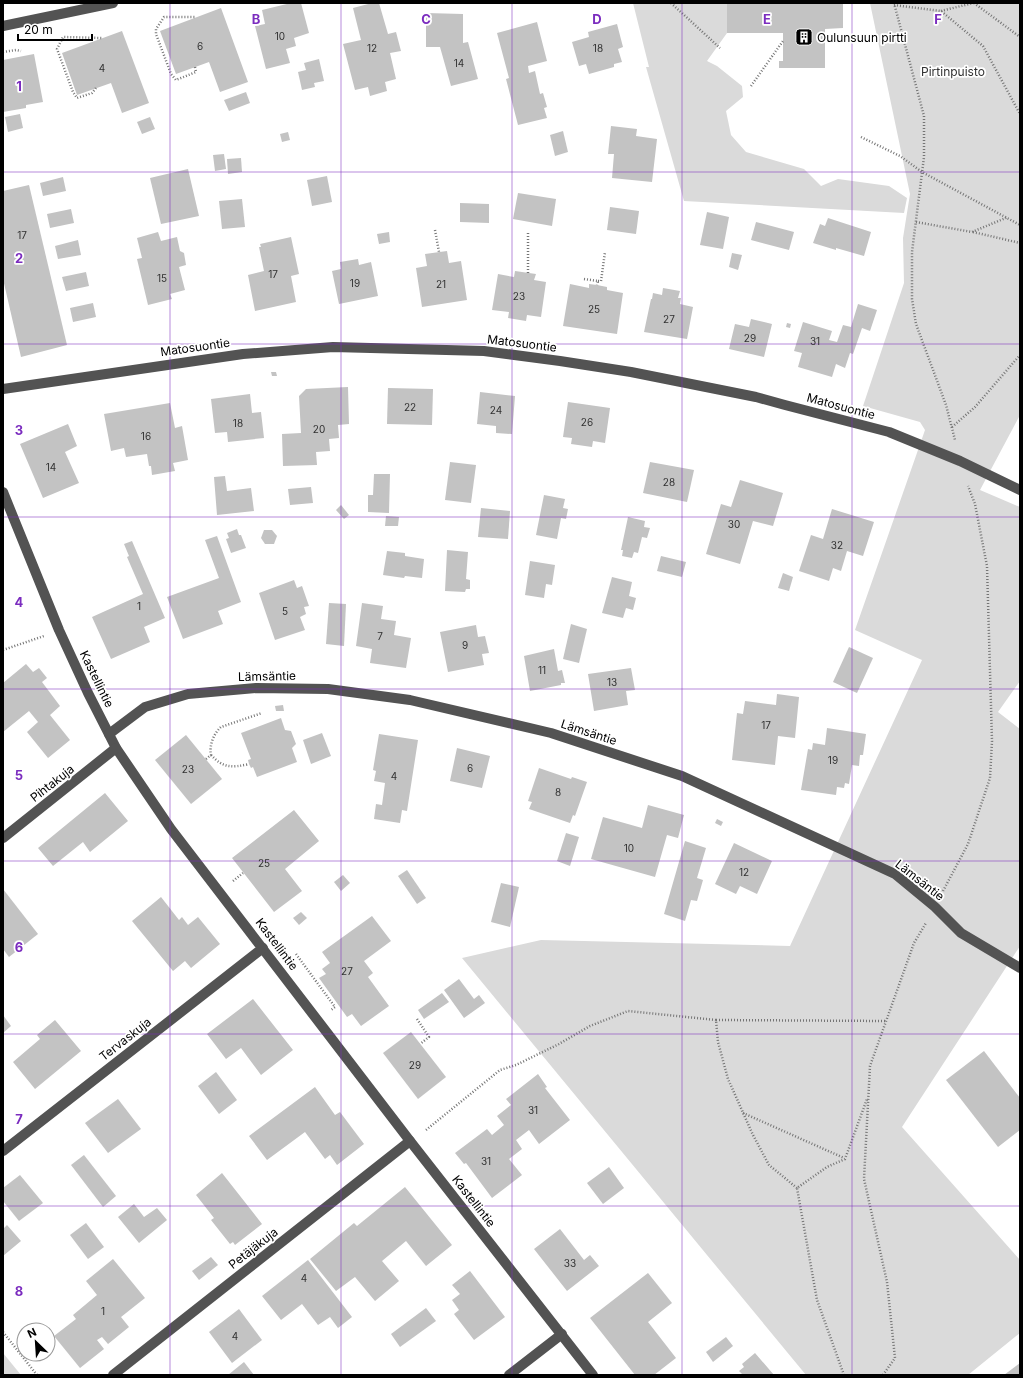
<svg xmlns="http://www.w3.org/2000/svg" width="1023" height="1378" viewBox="0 0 1023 1378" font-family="Inter,sans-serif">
  <rect width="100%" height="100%" fill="#fff"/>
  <!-- green -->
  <g fill="#dadada">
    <polygon points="633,3 727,3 727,33 707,61 717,66 742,86 743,97 726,111 731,135 746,152 804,169 821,186 838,179 889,186 907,198 904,213 684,201 646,67 649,67"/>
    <polygon points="870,3 1020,3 1020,415 980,490 1020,507 1020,681 998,712 1020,729 1020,946 902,1127 1020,1260 1020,1333 968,1375 806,1375 462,958 541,940 790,946 922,660 855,630 925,430 920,422 863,406 904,283 903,238 910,194"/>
    <polygon points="3,1353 21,1375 3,1375"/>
  </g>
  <!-- building -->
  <g fill="#c3c3c3">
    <polygon points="291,3 301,3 309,33 294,38 296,46 286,49 290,63 266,69 255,26 265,24 262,10"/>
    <polygon points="372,3 379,3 388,34 396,32 401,51 390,53 396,79 385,82 387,91 370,96 368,87 355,90 343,44 361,40 353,8"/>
    <polygon points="727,3 843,3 843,28 825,29 825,68 779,68 779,61 783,61 783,33 727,33"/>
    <polygon points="221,8 248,82 220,92 209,62 176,74 160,31"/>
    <polygon points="426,13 463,14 463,43 468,42 478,79 451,86 440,47 426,47"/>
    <polygon points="537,22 547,61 528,66 529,73 535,71 540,94 543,93 547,107 544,108 547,118 518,125 506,79 509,78 497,33"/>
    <polygon points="617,24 623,47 618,49 622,62 614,64 614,67 589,74 586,64 579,66 572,42 589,37 588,32"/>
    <polygon points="122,31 149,103 122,113 111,83 77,95 62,53"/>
    <polygon points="34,54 43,102 26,105 26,108 3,112 3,60"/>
    <polygon points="319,59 324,81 314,83 315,87 302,90 298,72 306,70 304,63"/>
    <polygon points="246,92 250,103 229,111 224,100"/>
    <polygon points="20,114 23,128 8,132 5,117"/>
    <polygon points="150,117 155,129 142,134 137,122"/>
    <polygon points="611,126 637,129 636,136 657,139 652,182 612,178 614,154 608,154"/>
    <polygon points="563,131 568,152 555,156 550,135"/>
    <polygon points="288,132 290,140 282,142 280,134"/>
    <polygon points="224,154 226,169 215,171 213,155"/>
    <polygon points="241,158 242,172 228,174 227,159"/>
    <polygon points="188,169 199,216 161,224 150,178"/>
    <polygon points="327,176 332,202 312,206 307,180"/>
    <polygon points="63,177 66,191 43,196 40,183"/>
    <polygon points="29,185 67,345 21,357 3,279 3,191"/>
    <polygon points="518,193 556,199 552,226 513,219"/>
    <polygon points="242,199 245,227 222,229 219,201"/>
    <polygon points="460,203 489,204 489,223 460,222"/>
    <polygon points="610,207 639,211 636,234 607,230"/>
    <polygon points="71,209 74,223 50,228 47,214"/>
    <polygon points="707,212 729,217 723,249 700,245"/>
    <polygon points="828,218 871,232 864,256 836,248 836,250 813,243 820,224 825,226"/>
    <polygon points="756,222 794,232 789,250 751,240"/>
    <polygon points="158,232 161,241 177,237 180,251 184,253 186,265 179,267 185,290 170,294 172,299 148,305 137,259 142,258 137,238"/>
    <polygon points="389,232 390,242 379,244 377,234"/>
    <polygon points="291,237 299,274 291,276 296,302 255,311 248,275 264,271 259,247 261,247 260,244"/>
    <polygon points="78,240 81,255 58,259 55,246"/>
    <polygon points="447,251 449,263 461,261 467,300 422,307 416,268 427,266 425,254"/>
    <polygon points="732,253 742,255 738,270 729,267"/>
    <polygon points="358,259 359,265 371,262 378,296 339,304 332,271 341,269 340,262"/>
    <polygon points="515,271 536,274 534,280 546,282 541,317 527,315 526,321 508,318 509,312 492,310 498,274 514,277"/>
    <polygon points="86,272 89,286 66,291 62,277"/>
    <polygon points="570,284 589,288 589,284 597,285 607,287 607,290 623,293 617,334 563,326"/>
    <polygon points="663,288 680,291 678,298 681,298 680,304 693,307 687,339 644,332 651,299 652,299 653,293 662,295"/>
    <polygon points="93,303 96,317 73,322 70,308"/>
    <polygon points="858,304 877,310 870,331 862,328 853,354 850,353 845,368 836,364 832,377 798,367 802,353 794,351 803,322 832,331 829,340 837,342 843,325 851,327"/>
    <polygon points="751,319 772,324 764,357 729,349 735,324 749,327"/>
    <polygon points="787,323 791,324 790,328 786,327"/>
    <polygon points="271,372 276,372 277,376 272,376"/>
    <polygon points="348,387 349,424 338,425 339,438 329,439 330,451 316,452 317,465 283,466 282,434 301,433 299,396 306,389"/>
    <polygon points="388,388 433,389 432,425 387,424"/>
    <polygon points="480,392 515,396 512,434 496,433 496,426 477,424"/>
    <polygon points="250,394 252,413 261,412 264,438 228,442 227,432 215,433 211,399"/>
    <polygon points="568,402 610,408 605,443 593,441 592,447 571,444 572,438 563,437"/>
    <polygon points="170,403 175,428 182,426 188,460 173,463 175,471 152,475 151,466 149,466 147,454 126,457 124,448 111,451 104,414"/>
    <polygon points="68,424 77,446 65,452 79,483 43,498 20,444"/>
    <polygon points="450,462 476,465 471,503 445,500"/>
    <polygon points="650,462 694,470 687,502 643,493"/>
    <polygon points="374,474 390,474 389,513 368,512 368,495 373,495"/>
    <polygon points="225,476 227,491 251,488 254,511 217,515 214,477"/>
    <polygon points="740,480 783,493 773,526 753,521 740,564 706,554 721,504 731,507"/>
    <polygon points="311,487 313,503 290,505 288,489"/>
    <polygon points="544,495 565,499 563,508 568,509 566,519 561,518 557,539 536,535"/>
    <polygon points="341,505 349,515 344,519 336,510"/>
    <polygon points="481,508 510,511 508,539 478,537"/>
    <polygon points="832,509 874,522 863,556 847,551 841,571 833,568 829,581 799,571 811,535 823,539"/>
    <polygon points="386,516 399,517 398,526 385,526"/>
    <polygon points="628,517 645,521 644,527 650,528 647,538 642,537 638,553 634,552 632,558 622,556 623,550 621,550"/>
    <polygon points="237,529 239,535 241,535 246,548 231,553 226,539 229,538 227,533"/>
    <polygon points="264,530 272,530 277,536 274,544 265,544 261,538"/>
    <polygon points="217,536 241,602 218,611 223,624 183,639 167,597 219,578 205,540"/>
    <polygon points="132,541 165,618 144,627 150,642 111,659 92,617 143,594 127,557 129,556 124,544"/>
    <polygon points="447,550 468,552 466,579 470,580 470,589 466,589 465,592 445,591"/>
    <polygon points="387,551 405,553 405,556 424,559 422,578 405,576 404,578 383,575"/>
    <polygon points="661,556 686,562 682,577 657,571"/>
    <polygon points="530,561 555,565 552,585 546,584 544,598 525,595"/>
    <polygon points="783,573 793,577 789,591 778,588"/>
    <polygon points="612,577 632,582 629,596 636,598 633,610 626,608 623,618 602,613"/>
    <polygon points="294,580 297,588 302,586 309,606 304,607 306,614 300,617 305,630 275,640 259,593"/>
    <polygon points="329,603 346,604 344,646 326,644"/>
    <polygon points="362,603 383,606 381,619 396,621 394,635 411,638 406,668 370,663 372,649 356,646"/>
    <polygon points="571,624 587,629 579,663 563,659"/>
    <polygon points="476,625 478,637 485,636 489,653 482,654 484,665 448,672 440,632"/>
    <polygon points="849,647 873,658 857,693 833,682"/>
    <polygon points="554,649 558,671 562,670 565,683 561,683 561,685 530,691 524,656"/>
    <polygon points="26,664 33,672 39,668 47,678 42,682 60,706 50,715 70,740 48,758 27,732 38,722 29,711 3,732 3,683"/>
    <polygon points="631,668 635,690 626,691 628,705 594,711 588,674"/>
    <polygon points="777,694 799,697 795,738 778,736 775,765 732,760 737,713 743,714 745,701 776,705"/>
    <polygon points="283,705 284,711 276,711 275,706"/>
    <polygon points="281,718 285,730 291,731 296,744 292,748 297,762 257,777 253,767 251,768 249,764 248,760 251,759 241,733"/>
    <polygon points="827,728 866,734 863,755 860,755 859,766 852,765 849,784 845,783 844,788 837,787 836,795 801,790 808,749 812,750 813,743 825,745"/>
    <polygon points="322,733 331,756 311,764 303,740"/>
    <polygon points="379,734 418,740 407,811 402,810 400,823 374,819 376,804 382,805 385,783 374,781 376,771 373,770"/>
    <polygon points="186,735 222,779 191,804 155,760"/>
    <polygon points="457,748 490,756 482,788 450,781"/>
    <polygon points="539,768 571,779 572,777 587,782 575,816 573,815 570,823 529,809 532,802 528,801"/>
    <polygon points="105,793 128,821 90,852 83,842 53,866 38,848"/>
    <polygon points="648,805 684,815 678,838 667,835 655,877 591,859 603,817 642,828"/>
    <polygon points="294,810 319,841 285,869 302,891 274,912 232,858"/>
    <polygon points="717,819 723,822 721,826 715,823"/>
    <polygon points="566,833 579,837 570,866 557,861"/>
    <polygon points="685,841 706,848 697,878 703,880 697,901 691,900 685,921 664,914"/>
    <polygon points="734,843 772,861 757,894 740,886 736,894 715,884"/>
    <polygon points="407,870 426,898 417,904 398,876"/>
    <polygon points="343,875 350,883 341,891 334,882"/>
    <polygon points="501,883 519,887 510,927 491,922"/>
    <polygon points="3,889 38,934 9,957 3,949"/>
    <polygon points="161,897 179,920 182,917 188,925 198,917 220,944 191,968 185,961 173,971 132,921"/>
    <polygon points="301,912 307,918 299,925 293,918"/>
    <polygon points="372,916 391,941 364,961 373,973 368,977 389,1006 361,1026 352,1014 347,1017 319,978 326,974 322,969 330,963 322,952"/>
    <polygon points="459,979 474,999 479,995 485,1003 464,1018 444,990"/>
    <polygon points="442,993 449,1002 424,1019 418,1010"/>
    <polygon points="253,999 293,1050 261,1075 241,1048 226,1059 207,1034"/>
    <polygon points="3,1015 11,1026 3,1033"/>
    <polygon points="55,1020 81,1051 35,1089 13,1062 40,1039 37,1035"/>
    <polygon points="411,1032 446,1077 418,1099 383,1053"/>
    <polygon points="984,1051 1020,1098 1020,1130 998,1147 946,1080"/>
    <polygon points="216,1072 237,1100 219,1114 198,1086"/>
    <polygon points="538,1074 547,1087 545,1088 570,1120 539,1144 529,1130 516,1140 522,1149 509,1159 522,1175 492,1198 466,1163 464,1164 455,1153 487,1129 492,1135 504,1125 497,1116 511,1105 506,1099"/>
    <polygon points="315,1087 335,1115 340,1112 364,1144 337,1165 330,1155 325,1159 305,1132 267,1160 249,1136"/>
    <polygon points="118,1099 141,1129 108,1153 85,1123"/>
    <polygon points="84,1155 116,1196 103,1207 71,1165"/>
    <polygon points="609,1167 624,1188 603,1204 587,1183"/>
    <polygon points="222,1173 262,1224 235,1245 233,1242 230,1244 211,1220 214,1218 196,1195"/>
    <polygon points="20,1175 43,1203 19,1221 3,1201 3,1188"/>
    <polygon points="405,1187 452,1245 426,1266 406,1241 382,1261 399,1281 375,1301 355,1277 336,1291 310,1259 354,1223 357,1226"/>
    <polygon points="134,1204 144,1217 157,1208 167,1220 139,1243 118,1217"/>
    <polygon points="86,1223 104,1247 88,1259 70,1235"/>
    <polygon points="7,1225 21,1241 3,1256 3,1226 4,1228"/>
    <polygon points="560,1229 584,1260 590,1255 599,1266 567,1291 534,1249"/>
    <polygon points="211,1257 218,1265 199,1280 192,1271"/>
    <polygon points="113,1259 145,1298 121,1317 129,1327 108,1344 102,1337 97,1340 104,1349 80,1368 54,1336 76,1319 73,1315 97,1295 86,1281"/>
    <polygon points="308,1260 352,1317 338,1328 330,1317 318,1325 302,1304 281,1320 262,1296"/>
    <polygon points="470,1271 505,1317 474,1340 454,1314 459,1310 452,1300 460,1294 452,1285"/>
    <polygon points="648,1273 672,1303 648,1322 676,1358 654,1375 635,1375 590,1318"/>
    <polygon points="426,1308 436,1321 400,1347 391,1334"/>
    <polygon points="239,1309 262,1340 232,1363 209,1332"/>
    <polygon points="726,1337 733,1346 713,1362 706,1352"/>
    <polygon points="755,1353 774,1375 743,1375 739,1371 744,1367 742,1364"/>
    <polygon points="244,1362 254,1375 228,1375"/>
    <polygon points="1020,1363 1020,1375 1004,1375"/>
  </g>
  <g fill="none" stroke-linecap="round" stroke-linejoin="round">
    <!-- path -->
    <g stroke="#757575" stroke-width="2.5" stroke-dasharray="1 2" stroke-linecap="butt">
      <polyline points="671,3 720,48"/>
      <polyline points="894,3 924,116 924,157 912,252 912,299 916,324 946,405 955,440"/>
      <polyline points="974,3 1020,37"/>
      <polyline points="894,5 941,11 983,46 1020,114"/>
      <polyline points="941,11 973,3"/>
      <polyline points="3,52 16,50 21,51"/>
      <polyline points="195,67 196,72 176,80 171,74 156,34 156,29 164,17 196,17"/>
      <polyline points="751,86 783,41"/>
      <polyline points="96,88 92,93 77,98 73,92 57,49 63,37 102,38"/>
      <polyline points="861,137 900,156 922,172 1020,225"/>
      <polyline points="916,222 972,232 1008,217"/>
      <polyline points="435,230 439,252"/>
      <polyline points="973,232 1020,243"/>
      <polyline points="528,233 528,273"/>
      <polyline points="584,279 598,281 597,285"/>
      <polyline points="598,281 601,281 605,252"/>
      <polyline points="952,427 975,407 1020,355"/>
      <polyline points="3,650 44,636"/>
      <path d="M211,755C223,768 232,768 249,764"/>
      <path d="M206,759L211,755C209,745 214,733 221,727L262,713"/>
      <polyline points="233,881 243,873"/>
      <polyline points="943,891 968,844 990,778 992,741 987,566 975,504 968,486"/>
      <polyline points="296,954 335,1007 331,1010"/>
      <polyline points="417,1019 429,1037 420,1044"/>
      <polyline points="716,1020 886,1021"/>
      <polyline points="743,1113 844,1158"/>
      <polyline points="426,1130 500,1070 516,1065 559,1044 590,1026 628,1011 716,1020 718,1042 728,1079 753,1135 769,1165 797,1188"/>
      <polyline points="3,1332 37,1375"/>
      <polyline points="844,1375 817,1300 797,1188 827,1167 845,1159 867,1099"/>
      <polyline points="883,1375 895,1358 887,1282 864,1179 870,1066 914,943 926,923"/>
    </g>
    <!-- minor -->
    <g stroke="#535353" stroke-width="10">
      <polyline points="3,26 113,3"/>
      <polyline points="3,389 243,354 333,347 484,351 560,361 631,372 756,397 785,405 889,432 960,461 1020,490"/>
      <polyline points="3,492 59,630 88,693 116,748 171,829 410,1141 593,1375"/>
      <polyline points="109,734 145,707 188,694 256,688 328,689 410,700 551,733 682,776 895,874 935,907 961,933 1020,968"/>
      <polyline points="3,838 116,748"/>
      <polyline points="3,1151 263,948"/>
      <polyline points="113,1375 410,1141"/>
      <polyline points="509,1375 562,1334"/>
    </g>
  </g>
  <!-- grid -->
  <path fill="none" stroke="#7b2cbf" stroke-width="1" stroke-opacity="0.55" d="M170,3V1375M341,3V1375M512,3V1375M682,3V1375M852,3V1375M3,172H1020M3,344H1020M3,517H1020M3,689H1020M3,861H1020M3,1034H1020M3,1206H1020"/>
  <!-- icons -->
  <defs>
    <g id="building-square" transform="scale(0.9)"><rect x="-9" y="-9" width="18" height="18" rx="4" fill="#000" stroke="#fff"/><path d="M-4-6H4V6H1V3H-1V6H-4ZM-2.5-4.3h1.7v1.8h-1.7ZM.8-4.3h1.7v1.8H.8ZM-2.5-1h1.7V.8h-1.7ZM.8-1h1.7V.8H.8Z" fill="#fff"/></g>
  </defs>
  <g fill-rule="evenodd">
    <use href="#building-square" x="804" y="37"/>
  </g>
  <g text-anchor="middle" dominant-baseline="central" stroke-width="3.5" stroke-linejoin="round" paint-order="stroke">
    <!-- number labels -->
    <g font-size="10" fill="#313131">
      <text x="280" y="36">10</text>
      <text x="200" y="46">6</text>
      <text x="372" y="48">12</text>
      <text x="598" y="48">18</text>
      <text x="459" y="63">14</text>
      <text x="102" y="68">4</text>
      <text x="22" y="235">17</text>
      <text x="273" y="274">17</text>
      <text x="162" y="278">15</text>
      <text x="355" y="283">19</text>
      <text x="441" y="284">21</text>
      <text x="519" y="296">23</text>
      <text x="594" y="309">25</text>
      <text x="669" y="319">27</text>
      <text x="750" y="338">29</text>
      <text x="815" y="341">31</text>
      <text x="410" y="407">22</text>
      <text x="496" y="410">24</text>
      <text x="587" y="422">26</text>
      <text x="238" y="423">18</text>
      <text x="319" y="429">20</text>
      <text x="146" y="436">16</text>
      <text x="51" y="467">14</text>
      <text x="669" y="482">28</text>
      <text x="734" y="524">30</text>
      <text x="837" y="545">32</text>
      <text x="139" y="606">1</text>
      <text x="285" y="611">5</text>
      <text x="380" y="636">7</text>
      <text x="465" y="645">9</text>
      <text x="542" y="670">11</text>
      <text x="612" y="682">13</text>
      <text x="766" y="725">17</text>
      <text x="833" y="760">19</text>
      <text x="470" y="768">6</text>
      <text x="188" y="769">23</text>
      <text x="394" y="776">4</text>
      <text x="558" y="792">8</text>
      <text x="629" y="848">10</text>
      <text x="264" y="863">25</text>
      <text x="744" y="872">12</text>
      <text x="347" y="971">27</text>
      <text x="415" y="1065">29</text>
      <text x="533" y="1110">31</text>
      <text x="486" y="1161">31</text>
      <text x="570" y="1263">33</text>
      <text x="304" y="1278">4</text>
      <text x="103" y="1311">1</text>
      <text x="235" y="1336">4</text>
    </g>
    <!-- poi labels -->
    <g font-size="12" fill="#000" stroke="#fff" text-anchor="start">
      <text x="817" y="37">Oulunsuun pirtti</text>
    </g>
    <!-- park labels -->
    <g font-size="12" fill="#313131" stroke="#fff">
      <text x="953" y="71">Pirtinpuisto</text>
    </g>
    <!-- street labels -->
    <g font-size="12" fill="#000" stroke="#fff">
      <text transform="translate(522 343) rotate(7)">Matosuontie</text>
      <text transform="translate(195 347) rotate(-8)">Matosuontie</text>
      <text transform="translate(841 406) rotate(15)">Matosuontie</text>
      <text transform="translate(267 676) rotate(-1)">Lämsäntie</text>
      <text transform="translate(97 679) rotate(64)">Kastellintie</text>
      <text transform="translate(589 732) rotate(18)">Lämsäntie</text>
      <text transform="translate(52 783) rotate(-38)">Pihtakuja</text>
      <text transform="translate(920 880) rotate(38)">Lämsäntie</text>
      <text transform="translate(277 944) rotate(53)">Kastellintie</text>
      <text transform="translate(125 1039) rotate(-38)">Tervaskuja</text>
      <text transform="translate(474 1201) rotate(52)">Kastellintie</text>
      <text transform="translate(253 1248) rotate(-38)">Petäjäkuja</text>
    </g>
  </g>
  <g font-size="13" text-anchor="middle" font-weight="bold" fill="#7b2cbf" stroke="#fff" stroke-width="3.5" stroke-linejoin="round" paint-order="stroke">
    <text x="256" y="24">B</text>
    <text x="426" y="24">C</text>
    <text x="597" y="24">D</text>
    <text x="767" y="24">E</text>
    <text x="938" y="24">F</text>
    <text x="19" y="91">1</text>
    <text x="19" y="263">2</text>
    <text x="19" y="435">3</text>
    <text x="19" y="607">4</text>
    <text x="19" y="780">5</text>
    <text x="19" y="952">6</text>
    <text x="19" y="1124">7</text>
    <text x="19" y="1296">8</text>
  </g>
  <!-- border -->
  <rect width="1023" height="1378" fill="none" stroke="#000000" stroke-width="8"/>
  <!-- north arrow -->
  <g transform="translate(36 1342) rotate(335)"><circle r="19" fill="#ffffff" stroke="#999999"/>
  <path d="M0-3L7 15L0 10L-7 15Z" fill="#000000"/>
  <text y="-6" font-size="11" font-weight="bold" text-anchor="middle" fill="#000000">N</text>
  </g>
  <!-- scale -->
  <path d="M18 34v6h74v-6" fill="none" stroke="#000000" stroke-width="2"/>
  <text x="24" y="34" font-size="12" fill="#000000" stroke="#ffffff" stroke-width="3" paint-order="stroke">20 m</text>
</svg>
